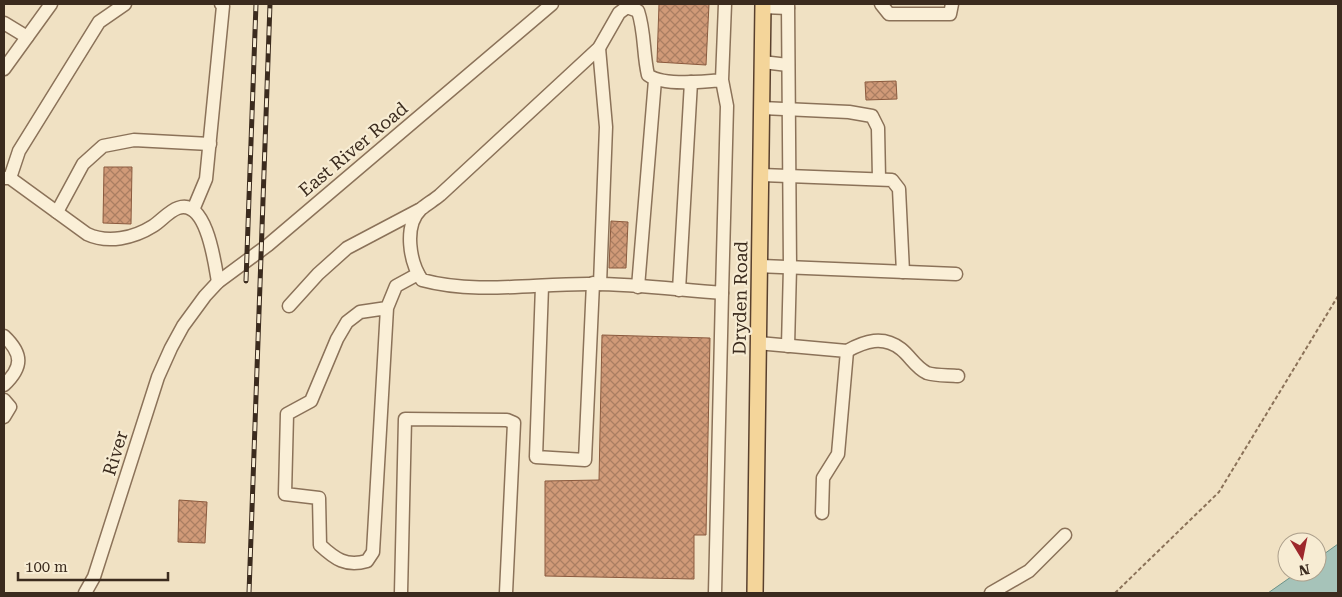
<svg xmlns="http://www.w3.org/2000/svg" width="1342" height="597" viewBox="0 0 1342 597" font-family="'Roboto Serif',serif">
  <defs>
    <pattern id="building-cross-hatch" width="8" height="8" patternUnits="userSpaceOnUse" patternTransform="scale(1.25)"><rect width="8" height="8" fill="#d09a78"/><path d="M0 0l8 8M0 8l8-8" fill="none" stroke="#aa7e62"/></pattern>
  </defs>
  <rect width="100%" height="100%" fill="#f0e1c3"/>
  <!-- water -->
  <polygon fill="#a6c3b9" stroke="#6c9287" points="1338,544 1338,593 1268,593 1298,572 1317,572 1317,559"/>
  <!-- building -->
  <g fill="url(#building-cross-hatch)" stroke="#8b5a3e">
    <polygon points="659,4 709,4 706,65 657,62"/>
    <polygon points="896,81 897,99 866,100 865,82"/>
    <polygon points="104,167 132,167 131,224 103,223"/>
    <polygon points="611,221 628,222 626,268 609,268"/>
    <polygon points="602,335 710,338 706,535 694,535 694,579 545,576 545,481 599,480"/>
    <polygon points="179,500 207,502 205,543 178,542"/>
  </g>
  <g fill="none" stroke-linecap="round" stroke-linejoin="round">
    <!-- minor casing -->
    <g stroke="#8b7259" stroke-width="15">
      <g id="minor">
        <polyline points="881,4 889,14 950,14 952,4"/>
        <polyline points="763,7 788,8"/>
        <polyline points="4,23 27,37"/>
        <polyline points="599,48 606,127 600,284"/>
        <polyline points="762,62 788,65"/>
        <polyline points="4,69 51,4"/>
        <path d="M722,80L727,106L722,293C679,290 636,284 593,284C537,283 477,295 422,280C410,263 403,226 421,209C427,204 434,200 440,195L599,48L619,13L627,7L638,11C645,32 643,54 648,75C663,86 703,82 722,80L725,4"/>
        <polyline points="761,108 849,112 872,116 878,128 879,179"/>
        <polyline points="761,175 892,180 899,189 903,272"/>
        <path d="M4,178H10L87,234C108,244 134,238 153,226C161,221 169,211 178,208C207,198 215,265 218,282"/>
        <polyline points="10,178 19,151 99,22 125,4"/>
        <polyline points="193,210 206,179 223,6 221,4"/>
        <polyline points="57,212 83,164 103,146 134,140 210,144"/>
        <polyline points="759,266 956,274"/>
        <polyline points="542,286 536,457 585,460 593,283"/>
        <polyline points="638,287 655,80"/>
        <polyline points="679,290 691,82"/>
        <polyline points="289,306 318,274 347,248 419,210"/>
        <path d="M387,308L360,312L347,322L337,339L311,401L287,414L285,494L319,498L320,545C335,559 346,567 367,561L373,552L387,308L396,286L418,274"/>
        <path d="M4,336C23,354 23,367 4,385"/>
        <polyline points="758,343 847,351 838,454 823,478 822,513"/>
        <polyline points="788,346 790,267 788,4"/>
        <path d="M847,351C865,341 883,335 901,349C911,357 915,367 927,373C936,376 949,375 958,376"/>
        <polyline points="4,400 10,407 4,417"/>
        <polyline points="85,593 94,577 158,377 171,348 183,326 205,296 218,282 268,245 552,4"/>
        <polyline points="401,593 405,419 507,420 514,423 506,593"/>
        <polyline points="715,593 722,293"/>
        <polyline points="991,593 1029,571 1065,535"/>
      </g>
    </g>
    <!-- major casing -->
    <g stroke="#59402e" stroke-width="18">
      <polyline id="major" points="755,593 763,4"/>
    </g>
    <!-- path -->
    <polyline stroke="#8b7259" stroke-width="2" stroke-dasharray="4 2.5" stroke-linecap="butt" points="1115,593 1219,492 1338,296"/>
    <!-- minor -->
    <use href="#minor" stroke="#faefd7" stroke-width="12"/>
    <!-- major -->
    <use href="#major" stroke="#f4d59a" stroke-width="15"/>
    <!-- rail casing -->
    <g stroke="#3b2b1e" stroke-width="5">
      <g id="rail">
        <polyline points="246,281 256,4"/>
        <polyline points="249,593 270,4"/>
      </g>
    </g>
    <!-- rail -->
    <use href="#rail" stroke="#f7ecd3" stroke-width="3" stroke-dasharray="9" stroke-linecap="butt"/>
  </g>
  <g text-anchor="middle" dominant-baseline="central" stroke-width="4.5" stroke-linejoin="round" paint-order="stroke">
    <!-- street labels -->
    <g font-size="18" fill="#3b2b1e" stroke="#f7ecd3">
      <text transform="translate(353 149) rotate(-40)">East River Road</text>
      <text transform="translate(740 298) rotate(-89)">Dryden Road</text>
      <text transform="translate(115 453) rotate(-73)">River</text>
    </g>
  </g>
  <!-- border -->
  <rect width="1342" height="597" fill="none" stroke="#3b2b1e" stroke-width="10"/>
  <!-- north arrow -->
  <g transform="translate(1302 557) rotate(170)"><circle r="24" fill="#f7ecd3" stroke="#ac9f8b"/>
  <path d="M0-4L9 19L0 12L-9 19Z" fill="#9d272b"/>
  <text y="-8" font-size="14" font-weight="bold" text-anchor="middle" fill="#3b2b1e">N</text>
  </g>
  <!-- scale -->
  <path d="M18 572v8h150v-8" fill="none" stroke="#3b2b1e" stroke-width="2.5"/>
  <text x="25" y="572" font-size="15" fill="#3b2b1e" stroke="#f7ecd3" stroke-width="4" paint-order="stroke">100 m</text>
</svg>
